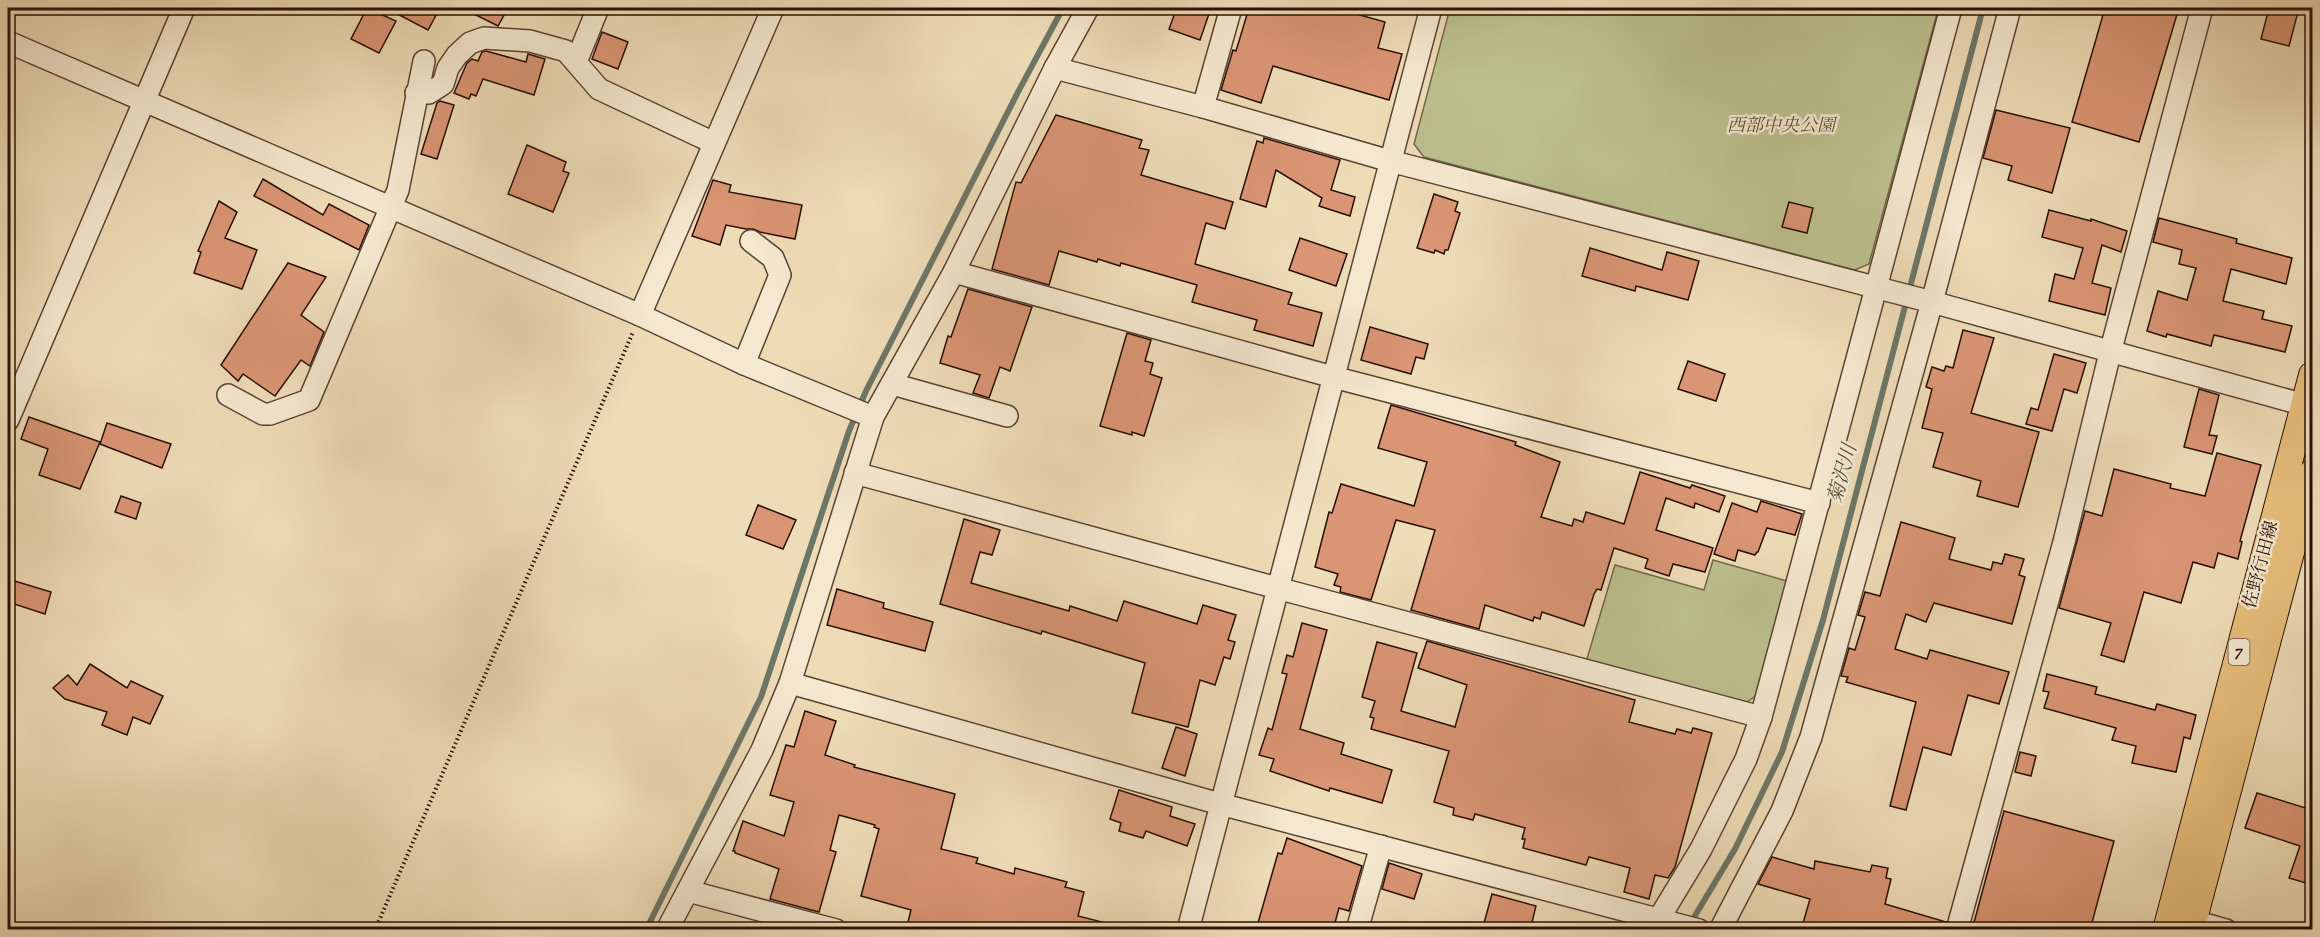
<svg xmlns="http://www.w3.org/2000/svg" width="2320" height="937" viewBox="0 0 2320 937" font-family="'Sorts Mill Goudy','Noto Serif JP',serif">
  <rect width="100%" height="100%" fill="#eedcb7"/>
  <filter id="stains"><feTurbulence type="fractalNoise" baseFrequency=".00333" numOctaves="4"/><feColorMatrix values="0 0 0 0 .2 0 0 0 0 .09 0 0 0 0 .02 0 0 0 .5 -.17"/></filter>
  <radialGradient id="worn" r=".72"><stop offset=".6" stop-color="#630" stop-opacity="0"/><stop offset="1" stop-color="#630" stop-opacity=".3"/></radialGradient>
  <!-- green -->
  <g fill="#bbc08d" stroke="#72684a" stroke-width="1.5">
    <polygon points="1450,8 1937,8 1938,10 1869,264 1855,270 1424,157 1414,144"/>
    <polygon points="1713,560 1787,581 1757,695 1744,704 1586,662 1615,565 1704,590"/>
  </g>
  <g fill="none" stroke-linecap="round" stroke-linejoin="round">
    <!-- stream -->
    <g stroke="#6d7768" stroke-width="6">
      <polyline points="1690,924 1735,849 1782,752 1823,620 1983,8"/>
      <polyline points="646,930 761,697 849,431 866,391 1018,92 1063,8"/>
    </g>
  </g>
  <!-- building -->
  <g fill="#d99574" stroke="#2a0f06" stroke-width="1.5">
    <polygon points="367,8 396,21 379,53 351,39"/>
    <polygon points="386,8 440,8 428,30"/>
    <polygon points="462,8 508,8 498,26"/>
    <polygon points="1188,8 1211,8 1200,40 1169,29 1176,10 1187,14"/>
    <polygon points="1249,8 1335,8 1385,22 1378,48 1402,54 1389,100 1273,66 1261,103 1221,90 1233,50 1236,51"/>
    <polygon points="2105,8 2166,8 2178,11 2139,142 2072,122"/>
    <polygon points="2269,8 2299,8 2289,46 2261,39"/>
    <polygon points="602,32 628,42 618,69 592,59"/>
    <polygon points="486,51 526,62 528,54 545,59 534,95 483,79 476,96 471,94 469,99 454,93 467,63 472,59 478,61 482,52"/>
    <polygon points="440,101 454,105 437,159 421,154 437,103"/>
    <polygon points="1996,110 2070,128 2052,193 2008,180 2012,166 1983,158"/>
    <polygon points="1056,115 1142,140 1139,148 1149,150 1141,175 1233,202 1225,229 1206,223 1195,264 1292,293 1288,304 1322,313 1313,346 1254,330 1257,320 1192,302 1197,285 1121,263 1120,266 1098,259 1097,262 1059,251 1049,285 992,269 1016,182 1021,183"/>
    <polygon points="1264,138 1340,160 1331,190 1355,197 1350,216 1319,206 1322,198 1276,170 1266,207 1240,199 1257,141 1263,143"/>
    <polygon points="527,145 566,162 563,171 569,173 553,212 508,194"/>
    <polygon points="263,179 323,215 329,204 369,225 359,250 254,196"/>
    <polygon points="713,180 731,185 729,192 802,205 795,239 760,232 753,229 746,229 726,225 720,245 692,236"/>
    <polygon points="1434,194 1458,202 1455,211 1460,213 1448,250 1445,250 1444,254 1435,250 1434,253 1417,248"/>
    <polygon points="219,201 237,212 225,238 257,250 242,289 194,273 201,252 198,251"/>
    <polygon points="1789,202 1813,208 1807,233 1782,227"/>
    <polygon points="2049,210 2091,221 2091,219 2127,231 2121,252 2102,245 2092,283 2111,288 2105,315 2049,301 2055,274 2074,279 2083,248 2042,237"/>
    <polygon points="2159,218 2237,239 2236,243 2292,258 2286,284 2231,269 2223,301 2264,311 2262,319 2292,326 2285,352 2214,335 2211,346 2167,334 2166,337 2147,331 2158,291 2187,300 2196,268 2179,264 2182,250 2153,242"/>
    <polygon points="1300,238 1347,254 1336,286 1289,270"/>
    <polygon points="1590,248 1662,270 1667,252 1699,261 1688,300 1636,286 1635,291 1582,276"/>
    <polygon points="288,263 326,277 301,315 324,332 310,366 301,360 275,396 243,374 238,381 221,365"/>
    <polygon points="968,289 1032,307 1010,371 1000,367 989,398 973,393 980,375 940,363 948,336 951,337"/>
    <polygon points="1370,327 1428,344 1424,359 1416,357 1411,374 1361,360"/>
    <polygon points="1963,330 1994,338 1971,413 2039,432 2018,507 1977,496 1981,481 1933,467 1943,433 1922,428 1932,389 1926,387 1932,367 1944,371 1946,366 1953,368"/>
    <polygon points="1127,333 1151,340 1145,361 1153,363 1150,374 1162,378 1144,436 1132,432 1132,435 1100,426"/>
    <polygon points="2054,354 2086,363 2077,393 2064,389 2052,431 2026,424 2031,408 2038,410"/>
    <polygon points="1688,361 1725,374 1716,401 1678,389"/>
    <polygon points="2199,389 2219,395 2209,435 2217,436 2212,454 2184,447"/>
    <polygon points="1391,405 1516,442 1515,445 1560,462 1541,517 1572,526 1574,519 1583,522 1586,512 1624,524 1640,472 1690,488 1692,485 1725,496 1719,512 1695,503 1694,508 1666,498 1656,530 1713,548 1705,572 1673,564 1669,576 1645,568 1648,559 1614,548 1601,590 1597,589 1594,594 1584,626 1542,612 1540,619 1534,617 1533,621 1485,605 1479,629 1411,610 1435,530 1396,520 1371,600 1340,592 1341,587 1334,585 1338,574 1315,567 1329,512 1332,513 1341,484 1414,506 1427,462 1378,448"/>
    <polygon points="29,417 100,442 80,489 39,475 48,449 21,439"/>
    <polygon points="107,423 171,444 162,468 100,444"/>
    <polygon points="2217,453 2261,465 2240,541 2242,542 2238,559 2218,553 2214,568 2193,562 2181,603 2144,592 2124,662 2101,655 2111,623 2059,608 2085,511 2102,516 2114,469 2171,484 2170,488 2205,496"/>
    <polygon points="121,496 141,503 136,519 115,512"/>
    <polygon points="1761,501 1802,514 1795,535 1767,528 1758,552 1757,552 1755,555 1738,550 1735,561 1714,554 1732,503 1757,512"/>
    <polygon points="758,505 796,520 783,549 746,535"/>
    <polygon points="964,519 1000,530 992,555 980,552 971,583 1069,611 1070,606 1117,621 1124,601 1197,624 1203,605 1236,615 1228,640 1235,642 1230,659 1224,657 1215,685 1200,680 1188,727 1132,713 1145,663 1042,631 1041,634 940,604"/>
    <polygon points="1901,522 1955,538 1949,559 1991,570 1993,562 2002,564 2005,554 2024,559 2019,575 2025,577 2012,624 1934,603 1926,622 1906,614 1895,649 1927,659 1930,650 2009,672 1999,704 1968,695 1951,755 1923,747 1906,810 1890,806 1916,702 1846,682 1848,677 1841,676 1849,648 1855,650 1865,617 1858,615 1865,592 1880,596"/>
    <polygon points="8,579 51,592 45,614 8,602"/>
    <polygon points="837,589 884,603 883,608 933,622 925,651 827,625"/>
    <polygon points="1302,623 1327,630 1300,729 1344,743 1341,754 1392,770 1382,803 1330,788 1329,791 1270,771 1274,759 1259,755 1268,728 1272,730 1287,674 1282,673 1287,655 1293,657"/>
    <polygon points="1427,641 1635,700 1629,722 1675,734 1677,729 1691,733 1693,728 1712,733 1675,867 1668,878 1655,875 1649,899 1624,892 1630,868 1589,857 1586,865 1523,848 1525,839 1522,839 1525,828 1475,814 1473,820 1453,815 1454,808 1434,802 1449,751 1371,729 1374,718 1370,717 1375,701 1362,697 1377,642 1417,653 1401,711 1455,727 1467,685 1418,668"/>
    <polygon points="90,664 127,688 131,681 163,696 150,724 133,717 127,735 102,725 107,712 65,699 53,688 68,675 77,685"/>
    <polygon points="2047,674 2097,687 2095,694 2155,710 2157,704 2196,715 2190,739 2184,737 2176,772 2132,763 2136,746 2112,740 2116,728 2044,708 2049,692 2043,691"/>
    <polygon points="805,711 836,721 825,755 855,765 854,767 955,794 941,849 978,858 976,863 1014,874 1015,868 1067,882 1065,887 1084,892 1078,916 1110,924 1109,930 906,930 911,910 861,896 879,829 874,827 875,825 839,815 830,850 836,852 819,912 770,899 779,869 735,853 735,851 733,851 743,821 784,836 794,802 770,795 786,745 794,747"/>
    <polygon points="1176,727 1197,734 1185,776 1162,768"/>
    <polygon points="2020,752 2036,756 2031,776 2015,772"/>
    <polygon points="1119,790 1172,807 1170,816 1195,824 1187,846 1146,831 1143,838 1119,831 1121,823 1110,819"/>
    <polygon points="2257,793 2309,809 2306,819 2313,817 2313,885 2289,878 2300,846 2245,828"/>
    <polygon points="2004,811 2114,841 2090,930 1972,930"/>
    <polygon points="1287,838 1362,866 1349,911 1339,908 1333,930 1256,930 1278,853 1282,854"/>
    <polygon points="1772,857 1814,869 1815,861 1870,872 1872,865 1888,868 1886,878 1891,879 1885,904 1946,922 1945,930 1845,930 1829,925 1828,930 1801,930 1810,899 1758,884"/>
    <polygon points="1389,863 1422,874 1414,899 1382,889"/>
    <polygon points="1492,894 1536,906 1530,930 1505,930 1484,923"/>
  </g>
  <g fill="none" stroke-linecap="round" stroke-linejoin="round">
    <!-- minor casing -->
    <g stroke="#5b4232" stroke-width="24">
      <g id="minor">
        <polyline points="8,42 640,315 744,364 873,417"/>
        <polyline points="576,62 598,8"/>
        <polyline points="1055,68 1203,107 1390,161 1932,302 2312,407"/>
        <polyline points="416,93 429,93 443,84 448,68 457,55 470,43 484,38 530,41 566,51 599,89 714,143"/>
        <polyline points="1203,107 1231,8"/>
        <polyline points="954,272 1333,377 1819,503"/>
        <polyline points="640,315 773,8"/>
        <polyline points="744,364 780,275 773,258 751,241"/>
        <polyline points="892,384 1007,416"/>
        <polyline points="228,395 263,414 270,414 309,400 398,190 424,61"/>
        <polyline points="8,420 184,8"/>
        <polyline points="855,473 1277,588 1761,717"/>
        <polyline points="790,683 1220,804 1699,930"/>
        <polyline points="688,891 836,930"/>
        <polyline points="2180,917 2226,930"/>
        <polyline points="667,930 762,750 790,683 873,417 954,272 1055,68 1088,8"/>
        <polyline points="1188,930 1431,8"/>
        <polyline points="1357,930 1381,846"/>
        <polyline points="1652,930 1701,849 1746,759 1761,717 1951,8"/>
        <polyline points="1720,930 1782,811 1811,737 1932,302 2010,8"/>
        <polyline points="1957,930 2064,542 2110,353 2202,8"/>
      </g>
    </g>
    <!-- major casing -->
    <g stroke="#2a0f06" stroke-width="28">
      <g id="major">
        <polyline points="2166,930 2312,375"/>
        <polyline points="2191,930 2312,473"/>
      </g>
    </g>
    <!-- path -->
    <polyline stroke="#2a0f06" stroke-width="4" stroke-dasharray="1.5 3" stroke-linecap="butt" points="375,930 633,332"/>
    <!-- minor -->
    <use href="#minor" stroke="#f4e8d0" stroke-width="21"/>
    <!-- major -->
    <use href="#major" stroke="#e7be7c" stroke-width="26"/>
  </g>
  <g text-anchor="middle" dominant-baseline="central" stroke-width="5" stroke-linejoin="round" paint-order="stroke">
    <!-- shield labels -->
    <rect fill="#f4e8d0" stroke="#675043" stroke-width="1.5" x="2228.5" y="639" width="21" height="26" rx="4.5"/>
    <g font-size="16" font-weight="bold" fill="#2a0f06">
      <text x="2239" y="652">7</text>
    </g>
    <!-- park labels -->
    <g font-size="18" font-style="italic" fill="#5d4d35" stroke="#f4e8d0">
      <text x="1781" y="127">西部中央公園</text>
    </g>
    <!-- street labels -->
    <g font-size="18" fill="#2a0f06" stroke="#f4e8d0">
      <text transform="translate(2262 565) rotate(-75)">佐野行田線</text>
    </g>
    <!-- water labels -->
    <g font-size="20" font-style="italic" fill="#514c3f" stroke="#f4e8d0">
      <text transform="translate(1844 474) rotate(-75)">菊沢川</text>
    </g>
  </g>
  <!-- margin -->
  <rect width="2320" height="937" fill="none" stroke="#eedcb7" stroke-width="30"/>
  <rect x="9" y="9" width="2302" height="919" fill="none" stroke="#2a0f06" stroke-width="3"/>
  <rect x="15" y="15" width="2290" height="907" fill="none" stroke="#2a0f06" stroke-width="1.5"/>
  <rect width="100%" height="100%" filter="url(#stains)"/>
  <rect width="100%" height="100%" fill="url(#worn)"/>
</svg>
